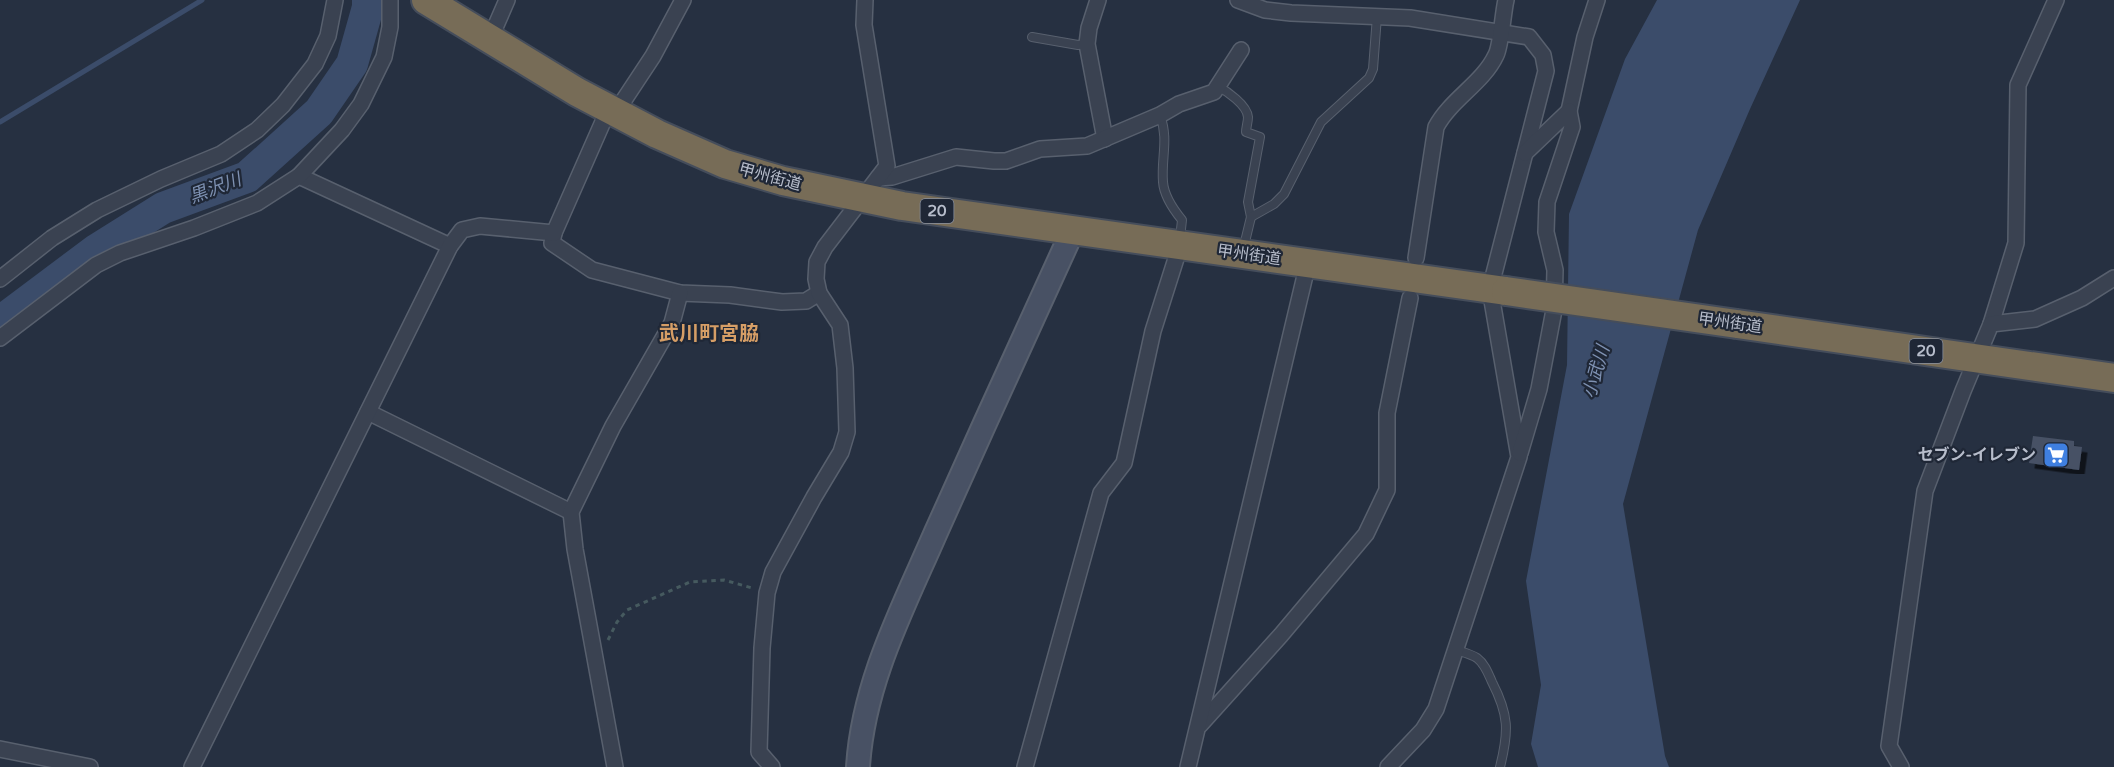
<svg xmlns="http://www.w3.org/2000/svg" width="2114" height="767" viewBox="0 0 2114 767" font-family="'Varela Round','Noto Sans JP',sans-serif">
  <defs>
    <filter id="shadow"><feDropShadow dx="5.5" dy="5.5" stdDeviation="0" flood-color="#0009"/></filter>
  </defs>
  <rect width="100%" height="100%" fill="#263041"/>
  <!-- water -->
  <polygon fill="#3b4c6a" points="1657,0 1800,0 1750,109 1698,230 1623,504 1665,756 1669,767 1538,767 1531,744 1541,685 1526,581 1567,365 1569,214 1625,59"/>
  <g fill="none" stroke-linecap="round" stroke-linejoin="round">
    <!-- stream -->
    <polyline stroke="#3b4c6a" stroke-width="5" points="0,122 202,0"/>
    <!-- river -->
    <polyline stroke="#3b4c6a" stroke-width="32" points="0,322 96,250 163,208 247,177 319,112 352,64 368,7 368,0"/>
  </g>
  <!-- building -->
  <polygon fill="#475165" filter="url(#shadow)" points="2033,436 2074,441 2074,446 2082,447 2079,470 2029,463"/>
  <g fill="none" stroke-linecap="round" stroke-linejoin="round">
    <!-- lane casing -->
    <g stroke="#58606e" stroke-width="10">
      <g id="lane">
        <polyline points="1032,37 1078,45 1087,44"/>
        <path d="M1217,86C1227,91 1247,105 1248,117C1248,122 1246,128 1246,132L1260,137L1248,202L1251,217L1243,250"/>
        <path d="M1160,115C1169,140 1161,157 1163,182C1164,196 1173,209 1182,220L1180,238"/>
        <polyline points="1251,217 1274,204 1284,194 1321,122 1369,78 1373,69 1377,16"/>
        <path d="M1456,650C1462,652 1471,654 1477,658C1485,664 1488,673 1492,682C1509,715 1509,731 1500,767"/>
      </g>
    </g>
    <!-- street casing -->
    <g stroke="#58606e" stroke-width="18">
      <g id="street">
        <polyline points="1098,0 1089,28 1087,44 1105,139"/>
        <polyline points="1238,0 1265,10 1291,13 1410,18 1529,37 1543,55 1546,71 1490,289 1519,457 1436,709 1423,730 1388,767"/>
        <polyline points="490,39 507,0"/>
        <polyline points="1569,111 1585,37 1597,0"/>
        <polyline points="616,112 653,56 683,0"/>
        <polyline points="299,176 450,246"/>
        <polyline points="878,178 892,177 956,157 994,161 1006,161 1040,149 1087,146 1160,115 1179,104 1214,92 1241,50"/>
        <polyline points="554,233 552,243 592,270 680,293 730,295 782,302 806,301 819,293"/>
        <path d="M1416,258L1436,127C1451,99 1483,83 1496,55C1501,46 1503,12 1506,0"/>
        <polyline points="0,279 52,238 97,210 161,179 221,154 257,130 283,105 315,64 328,36 335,0"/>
        <polyline points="1991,324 2016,243 2018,85 2056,0"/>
        <polyline points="0,338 96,265 120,253 194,228 257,203 299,176 342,130 361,104 384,57 390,27 390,0"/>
        <polyline points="368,412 571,512"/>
        <polyline points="1520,453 1539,389 1554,310 1555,270 1546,232 1547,202 1572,127 1569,111 1525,153"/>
        <polyline points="1200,725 1281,635 1366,534 1387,490 1387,413 1410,298"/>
        <polyline points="0,749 90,767"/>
        <polyline points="192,767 450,246 462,230 480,226 554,233 609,108"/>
        <polyline points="615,767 575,549 571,512 613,426 672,323 680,293"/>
        <polyline points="772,767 759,752 762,648 767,593 773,572 814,497 841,452 847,432 845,368 840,325 819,293 816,279 817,262 825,247 887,166 864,25 865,0"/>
        <polyline points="1025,767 1101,493 1124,463 1153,331 1180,246"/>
        <polyline points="1188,767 1308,263"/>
        <polyline points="1901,767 1889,746 1925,491 1963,391 1991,324 2035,319 2082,298 2114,278"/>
      </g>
    </g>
    <!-- secondary casing -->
    <g stroke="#58606e" stroke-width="26">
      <path id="secondary" d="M858,767C863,683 903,608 936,532C981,431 1027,331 1073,230"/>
    </g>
    <!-- highway casing -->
    <g stroke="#454d5b" stroke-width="32">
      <g id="highway">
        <polyline points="426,0 577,92 657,134 725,164 783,181 902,206 1506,291"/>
        <polyline points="1737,324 2114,378"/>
      </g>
    </g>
    <!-- path -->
    <polyline stroke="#465a5f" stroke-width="3" stroke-dasharray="4.5 4.5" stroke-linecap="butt" points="608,640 617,622 627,610 690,582 724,580 752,588"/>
    <!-- lane -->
    <use href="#lane" stroke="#3a4251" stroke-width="8"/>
    <!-- street -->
    <use href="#street" stroke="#3a4251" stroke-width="15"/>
    <!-- secondary -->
    <use href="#secondary" stroke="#485164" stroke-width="22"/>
    <!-- highway -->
    <use href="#highway" stroke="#776c57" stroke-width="28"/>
    <!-- highway-bridge casing -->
    <g stroke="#454d5b" stroke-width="32" stroke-linecap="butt">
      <polyline id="highway-bridge" points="1506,291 1737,324"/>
    </g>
    <!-- highway-bridge -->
    <use href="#highway-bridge" stroke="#776c57" stroke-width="28"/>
  </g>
  <!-- icons -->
  <defs>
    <g id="supermarket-square" transform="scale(1.35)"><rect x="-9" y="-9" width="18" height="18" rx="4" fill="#3f7fe0" stroke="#1f2736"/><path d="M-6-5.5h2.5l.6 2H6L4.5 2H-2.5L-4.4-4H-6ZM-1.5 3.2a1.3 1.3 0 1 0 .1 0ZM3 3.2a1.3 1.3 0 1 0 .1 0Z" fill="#fff"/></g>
  </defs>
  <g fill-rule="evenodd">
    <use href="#supermarket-square" x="2056" y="455"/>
  </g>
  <g text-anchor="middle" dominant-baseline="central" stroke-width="4.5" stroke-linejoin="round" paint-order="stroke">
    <!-- shield labels -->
    <g fill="#1f2736" stroke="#89909e" stroke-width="1.5">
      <rect x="920.5" y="199" width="33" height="24" rx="4.5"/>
      <rect x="1909.5" y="339" width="33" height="24" rx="4.5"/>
    </g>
    <g font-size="15" font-weight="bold" fill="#b7bdcb">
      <text x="937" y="211">20</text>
      <text x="1926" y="351">20</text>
    </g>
    <!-- street labels -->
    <g font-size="16" fill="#b7bdcb" stroke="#1f2736">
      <text transform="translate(770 177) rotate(15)">甲州街道</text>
      <text transform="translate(1249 255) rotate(8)">甲州街道</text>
      <text transform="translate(1730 323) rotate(8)">甲州街道</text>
    </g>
    <!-- poi labels -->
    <g font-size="16" font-weight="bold" fill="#b7bdcb" stroke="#1f2736" text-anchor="end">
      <text x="2036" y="455">セブン-イレブン</text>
    </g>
    <!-- water labels -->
    <g font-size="18" font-style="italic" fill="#7e91b2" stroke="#1f2736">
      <text transform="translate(215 188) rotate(-21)">黒沢川</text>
      <text transform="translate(1596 372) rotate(-74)">小武川</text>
    </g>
    <!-- quarter labels -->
    <g font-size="20" font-weight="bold" fill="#d69e66" stroke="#1f2736">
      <text x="709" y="334">武川町宮脇</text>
    </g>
  </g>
</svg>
